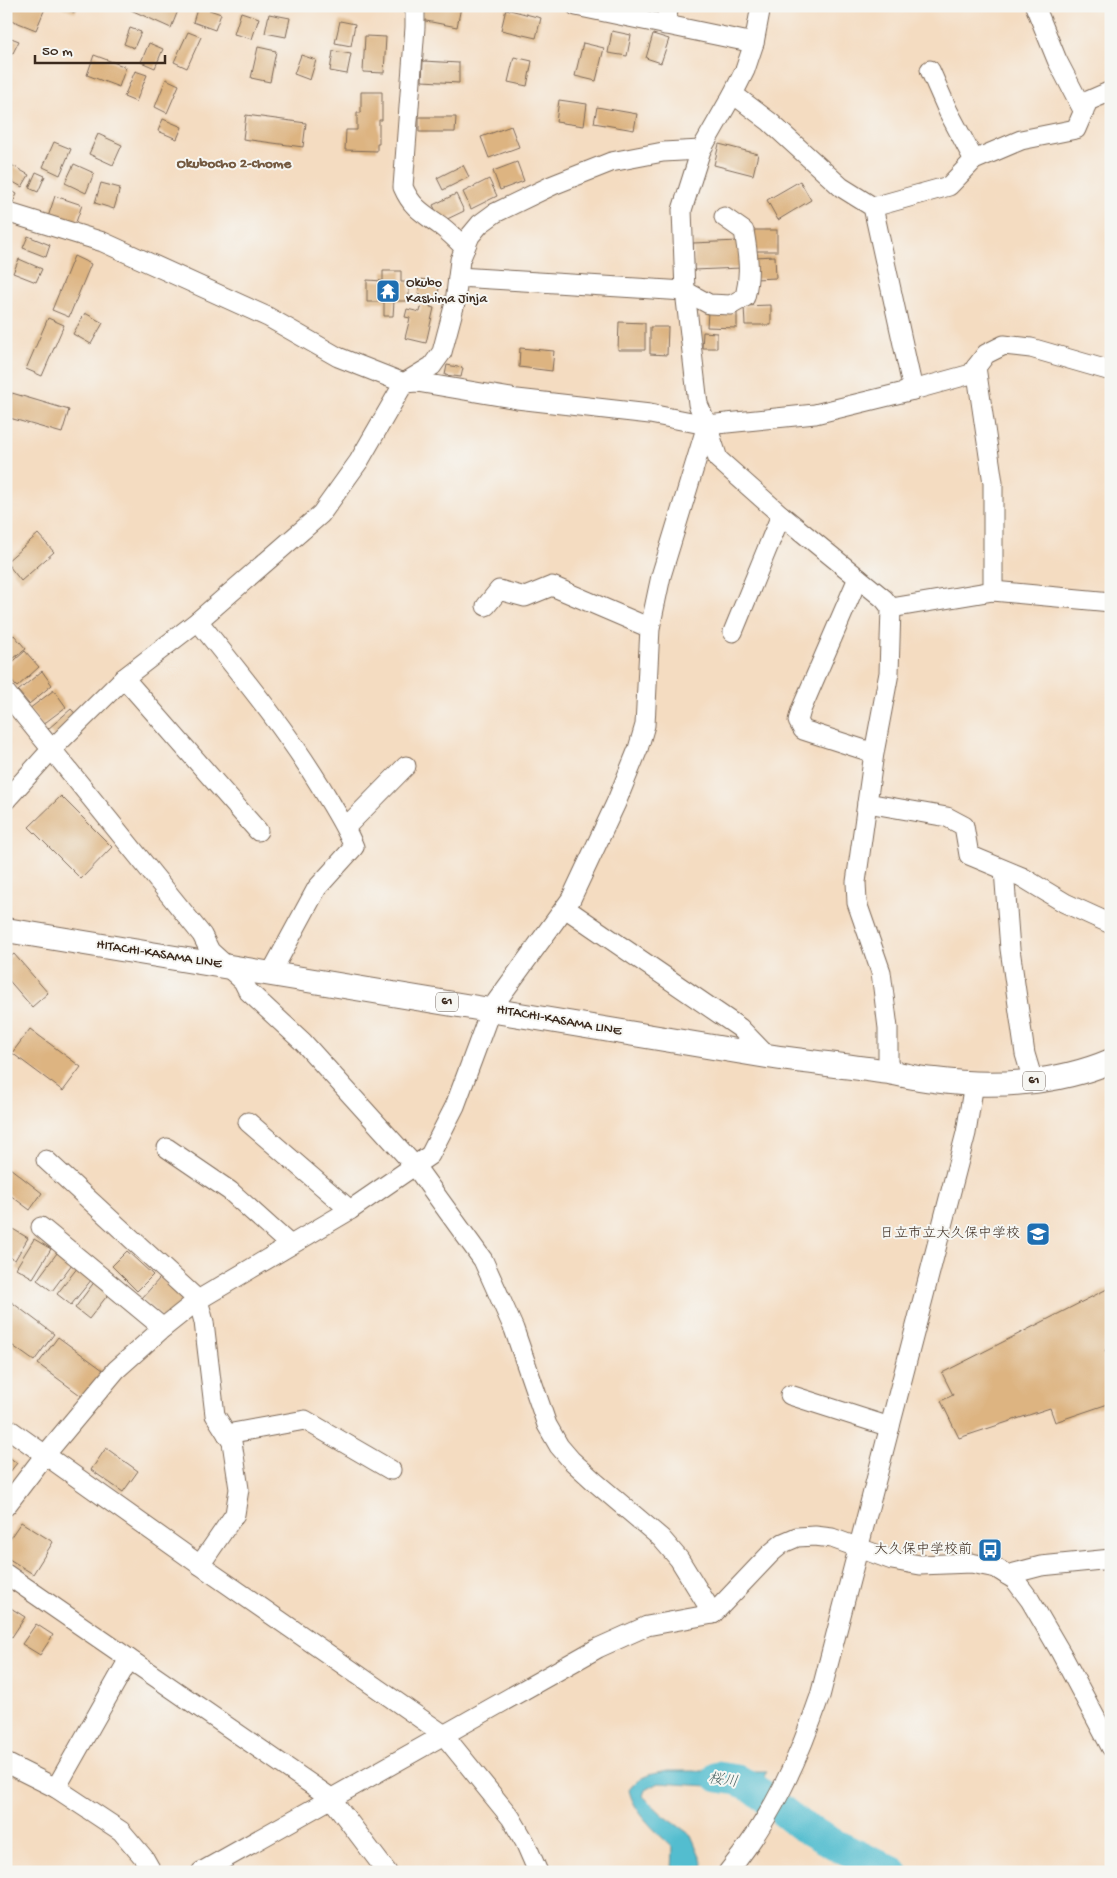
<svg xmlns="http://www.w3.org/2000/svg" width="1117" height="1878" viewBox="0 0 1117 1878" font-family="'Gochi Hand','Klee One',sans-serif">
  <rect width="100%" height="100%" fill="#f6f6f2"/>
  <filter id="ink" filterUnits="userSpaceOnUse"><feTurbulence type="fractalNoise" baseFrequency=".02" numOctaves="2"/><feDisplacementMap in="SourceGraphic" scale="10" xChannelSelector="R" yChannelSelector="G"/><feConvolveMatrix kernelMatrix="1 2 1 2 8 2 1 2 1" color-interpolation-filters="sRGB"/></filter>
  <filter id="wash" filterUnits="userSpaceOnUse"><feTurbulence type="fractalNoise" baseFrequency=".0096" numOctaves="4" result="noise"/><feDisplacementMap in="SourceGraphic" scale="20" xChannelSelector="R" yChannelSelector="G"/><feGaussianBlur stdDeviation="1.12" result="paint"/><feColorMatrix in="noise" values="0 0 0 0 0 0 0 0 0 0 0 0 0 0 0 0 0 1.4 0 .05"/><feComposite in="paint" operator="in"/></filter>
  <g filter="url(#wash)">
    <rect width="100%" height="100%" fill="#f4dcc1"/>
    <!-- water -->
    <g fill="#53bdcf" stroke="#477476">
      <path d="M668,1771H767L754,1796L743,1788L658,1783L645,1790L643,1796L663,1815L691,1835L703,1863L702,1872H672L673,1848C657,1832 634,1813 629,1790C640,1775 651,1774 668,1771Z"/>
      <polygon points="816,1825 914,1872 915,1872 884,1872 813,1839"/>
    </g>
    <g fill="none" stroke-linecap="round" stroke-linejoin="round">
      <!-- river -->
      <polyline stroke="#53bdcf" stroke-width="31" points="718,1777 737,1780 754,1788 800,1825 836,1845 893,1872"/>
    </g>
    <g id="blocks">
      <!-- building -->
      <g fill="#ddb481">
        <polygon points="6,6 46,6 36,30 6,18"/>
        <polygon points="59,6 78,6 75,13"/>
        <polygon points="133,6 175,6 179,8 171,28 131,10"/>
        <polygon points="198,6 221,14 215,30 193,22"/>
        <polygon points="424,6 461,7 457,27 421,20"/>
        <polygon points="506,9 541,18 536,38 501,30"/>
        <polygon points="241,12 259,18 252,39 234,34"/>
        <polygon points="269,14 290,18 286,37 265,33"/>
        <polygon points="340,21 355,24 351,46 335,43"/>
        <polygon points="130,28 141,32 134,48 124,44"/>
        <polygon points="612,31 631,35 627,56 608,53"/>
        <polygon points="188,32 201,37 187,68 174,62"/>
        <polygon points="653,34 669,39 661,63 646,58"/>
        <polygon points="6,36 19,41 13,53 6,50"/>
        <polygon points="365,36 386,37 384,73 363,72"/>
        <polygon points="149,43 163,49 155,68 141,62"/>
        <polygon points="583,43 604,48 596,81 575,76"/>
        <polygon points="258,47 276,51 270,82 251,78"/>
        <polygon points="333,51 351,54 347,74 330,71"/>
        <polygon points="94,55 126,67 119,87 87,75"/>
        <polygon points="301,55 316,60 310,80 294,74"/>
        <polygon points="514,57 532,61 527,86 508,82"/>
        <polygon points="423,61 459,63 459,83 422,81"/>
        <polygon points="135,71 147,75 136,102 124,97"/>
        <polygon points="166,79 179,85 167,113 155,107"/>
        <polygon points="361,92 382,92 382,120 379,120 379,144 377,144 377,151 345,150 346,130 357,130 357,113 361,113"/>
        <polygon points="559,100 587,104 584,126 556,122"/>
        <polygon points="597,107 637,114 634,130 594,123"/>
        <polygon points="246,115 306,123 303,147 243,139"/>
        <polygon points="419,117 456,117 455,132 419,132"/>
        <polygon points="163,119 182,127 177,139 158,131"/>
        <polygon points="511,126 519,147 489,158 481,137"/>
        <polygon points="98,134 122,145 113,165 89,154"/>
        <polygon points="54,142 71,149 60,175 43,167"/>
        <polygon points="719,144 758,154 753,175 714,165"/>
        <polygon points="6,162 29,175 22,187 6,178"/>
        <polygon points="517,162 524,181 500,190 493,171"/>
        <polygon points="74,164 94,173 86,193 65,183"/>
        <polygon points="463,165 469,177 443,190 437,178"/>
        <polygon points="36,172 45,176 38,192 29,188"/>
        <polygon points="489,179 497,196 471,209 463,192"/>
        <polygon points="800,181 811,200 778,220 767,200"/>
        <polygon points="101,183 120,188 114,209 95,203"/>
        <polygon points="6,188 17,194 11,207 6,204"/>
        <polygon points="456,194 464,211 441,222 433,205"/>
        <polygon points="55,196 82,205 75,225 48,217"/>
        <rect x="754" y="230" width="23" height="21"/>
        <polygon points="28,236 50,245 46,257 23,248"/>
        <polygon points="739,241 741,268 694,270 693,243"/>
        <polygon points="74,256 91,264 69,317 52,310"/>
        <polygon points="775,256 776,278 755,279 754,257"/>
        <polygon points="19,259 42,269 36,282 13,273"/>
        <polygon points="383,271 401,271 401,282 409,282 409,301 394,301 393,316 384,316 384,302 367,302 367,280 383,281"/>
        <polygon points="422,279 440,284 437,298 433,297 430,307 434,308 426,343 405,338 410,318 405,317 407,309 420,312 422,303 419,303 421,294 418,293"/>
        <polygon points="771,305 771,325 745,325 744,306"/>
        <polygon points="708,312 737,313 737,328 707,327"/>
        <polygon points="85,313 103,323 91,344 73,334"/>
        <polygon points="48,318 64,325 42,376 26,369"/>
        <polygon points="619,322 645,323 645,350 618,350"/>
        <polygon points="650,327 668,327 667,355 650,354"/>
        <polygon points="703,332 717,333 717,348 702,348"/>
        <polygon points="520,348 554,351 552,371 519,367"/>
        <polygon points="447,365 463,368 461,377 445,375"/>
        <polygon points="12,393 69,410 62,433 6,417"/>
        <polygon points="38,534 54,552 21,581 6,562"/>
        <polygon points="14,635 26,649 6,664 6,641"/>
        <polygon points="25,651 39,667 17,687 6,675 6,668"/>
        <polygon points="42,671 52,685 29,704 18,691"/>
        <polygon points="54,690 66,707 42,725 29,709"/>
        <polygon points="71,709 79,718 55,738 48,729"/>
        <polygon points="61,796 112,847 81,879 29,827"/>
        <polygon points="14,954 48,993 32,1007 6,977 6,960"/>
        <polygon points="30,1029 81,1067 63,1091 12,1053"/>
        <polygon points="10,1168 42,1193 30,1210 6,1192 6,1173"/>
        <polygon points="6,1225 28,1238 15,1260 6,1255"/>
        <polygon points="34,1239 51,1249 33,1278 16,1268"/>
        <polygon points="127,1251 153,1275 137,1291 112,1266"/>
        <polygon points="57,1253 72,1264 52,1291 37,1280"/>
        <polygon points="78,1267 92,1279 71,1305 57,1294"/>
        <polygon points="160,1278 186,1302 167,1322 142,1298"/>
        <polygon points="95,1281 110,1292 89,1319 75,1308"/>
        <polygon points="1111,1287 1111,1347 1105,1350 1111,1362 1111,1403 1055,1422 1050,1408 959,1438 941,1401 953,1395 942,1373"/>
        <polygon points="6,1298 54,1334 34,1361 6,1341"/>
        <polygon points="58,1337 107,1373 87,1400 38,1364"/>
        <polygon points="106,1448 138,1471 123,1492 91,1470"/>
        <polygon points="6,1455 17,1463 6,1477"/>
        <polygon points="21,1522 53,1542 33,1574 6,1557 6,1544"/>
        <polygon points="6,1605 25,1617 12,1637 6,1633"/>
        <polygon points="36,1624 53,1635 40,1655 22,1644"/>
      </g>
    </g>
  </g>
  <g filter="url(#ink)">
    <use href="#blocks" fill-opacity="0" stroke="#7c6857" stroke-width="1"/>
    <g fill="none" stroke-linecap="round" stroke-linejoin="round">
      <!-- minor casing -->
      <g stroke="#7c6857" stroke-width="21">
        <g id="minor">
          <path d="M415,6V27L403,187C412,208 423,213 441,226C450,233 457,240 465,248"/>
          <polyline points="576,6 754,43"/>
          <polyline points="1035,6 1057,60 1084,112"/>
          <polyline points="665,25 669,6"/>
          <polyline points="930,70 948,111 974,160"/>
          <polyline points="733,94 770,122 841,187 873,207 913,390"/>
          <polyline points="873,207 949,186 974,160 1021,140 1076,129 1088,101 1111,91"/>
          <polyline points="6,212 103,242 268,317 338,357 404,383 417,382 517,399 650,414 707,425 815,414 913,390 971,374 986,354 1004,345 1031,348 1111,371"/>
          <path d="M458,277L685,291L709,304L731,305L745,297C751,274 748,254 744,231L724,217"/>
          <polyline points="976,367 993,483 993,591"/>
          <polyline points="707,425 718,459 781,515 884,599 891,608 889,673 874,753 856,882 857,903 881,972 888,1028 888,1072"/>
          <polyline points="858,578 801,710 798,721 803,730 874,753"/>
          <polyline points="486,606 499,590 525,597 552,586 650,628"/>
          <polyline points="891,608 993,591 1111,602"/>
          <path d="M198,621C241,675 285,728 321,787C333,807 345,825 354,847L317,888L271,973"/>
          <polyline points="733,632 781,515"/>
          <polyline points="124,678 258,831"/>
          <polyline points="6,693 202,935 210,951 243,981 248,991 303,1042 415,1166 483,1260 514,1329 547,1425 559,1446 571,1460 595,1482 661,1538 679,1559 713,1614"/>
          <polyline points="6,800 51,750 124,678 198,621 321,514 359,461 404,383 432,366 442,352 455,303 460,260 470,236 480,224 495,213 553,185 611,162 663,152 701,150"/>
          <polyline points="867,803 947,817 964,826 969,855 1022,877 1065,903 1111,924"/>
          <polyline points="346,827 406,766"/>
          <polyline points="1004,870 1010,949 1025,1054 1033,1081"/>
          <polyline points="565,908 740,1028 767,1056"/>
          <polyline points="248,1122 350,1210"/>
          <polyline points="167,1148 230,1191 290,1245"/>
          <polyline points="46,1160 198,1300 204,1322 215,1415 232,1442 239,1489 235,1514 200,1565"/>
          <polyline points="41,1227 163,1328"/>
          <polyline points="790,1395 890,1427"/>
          <polyline points="6,1427 200,1565 443,1734 511,1818 525,1842 538,1872"/>
          <polyline points="227,1434 305,1420 391,1470"/>
          <polyline points="6,1506 45,1455 116,1370 163,1328 198,1300 350,1210 430,1155 455,1106 491,1009 571,899 616,803 638,749 645,725 650,628 661,576 707,425 698,404 685,291 682,210 701,150 733,94 745,70 754,43 761,6"/>
          <polyline points="6,1574 331,1798 387,1872"/>
          <polyline points="1007,1575 1041,1566 1111,1559"/>
          <polyline points="6,1763 56,1788 121,1831 144,1858 152,1872"/>
          <polyline points="56,1788 129,1659"/>
          <polyline points="201,1872 598,1648 647,1626 713,1614 771,1553 783,1543 797,1537 815,1536 832,1538 892,1560 920,1565 971,1563 996,1568 1015,1580 1030,1600 1061,1653 1111,1747"/>
          <path d="M728,1872C772,1818 798,1761 820,1696L966,1133L974,1083"/>
        </g>
      </g>
      <!-- major casing -->
      <g stroke="#7c6857" stroke-width="26">
        <path id="major" d="M6,930L767,1056C807,1062 848,1066 889,1072C904,1075 919,1079 934,1080C992,1088 1057,1084 1111,1061"/>
      </g>
      <!-- minor -->
      <use href="#minor" stroke="#fff" stroke-width="19"/>
      <!-- major -->
      <use href="#major" stroke="#fff" stroke-width="24"/>
    </g>
  </g>
  <!-- icons -->
  <defs>
    <g id="temple-square" transform="scale(1.25)"><rect x="-9" y="-9" width="18" height="18" rx="4" fill="#1f6fb2" stroke="#f6f6f2"/><path d="M0-6L5-2H3V0L6.5 2.5H4V6H1.5V3h-3V6H-4V2.5H-6.5L-3 0V-2H-5Z" fill="#fff"/></g>
    <g id="school-square" transform="scale(1.25)"><rect x="-9" y="-9" width="18" height="18" rx="4" fill="#1f6fb2" stroke="#f6f6f2"/><path d="M0-5L7-2L0 1L-7-2ZM-4 1L0 2.5L4 1V4Q0 6-4 4Z" fill="#fff"/></g>
    <g id="bus-square" transform="scale(1.25)"><rect x="-9" y="-9" width="18" height="18" rx="4" fill="#1f6fb2" stroke="#f6f6f2"/><path d="M-5-6H5V4H4V6H2V4H-2V6H-4V4H-5ZM-3.5-4V0h7V-4ZM-3.5 1.2v1.5H-2V1.2ZM2 1.2v1.5H3.5V1.2Z" fill="#fff"/></g>
  </defs>
  <g fill-rule="evenodd">
    <use href="#temple-square" x="388" y="291"/>
    <use href="#school-square" x="1038" y="1234"/>
    <use href="#bus-square" x="990" y="1550"/>
  </g>
  <g text-anchor="middle" dominant-baseline="central" stroke-width="4" stroke-linejoin="round" paint-order="stroke">
    <!-- shield labels -->
    <g fill="#f6f6f2" stroke="#73675e" stroke-width="1">
      <rect x="436" y="992.5" width="22" height="19" rx="4"/>
      <rect x="1023" y="1071.5" width="22" height="19" rx="4"/>
    </g>
    <g font-size="12" font-weight="bold" fill="#3b2a1e">
      <text x="447" y="1002">61</text>
      <text x="1034" y="1081">61</text>
    </g>
    <!-- poi labels -->
    <g font-size="14" fill="#3b2a1e" stroke="#f6f6f2" text-anchor="end">
      <text x="406" y="283" text-anchor="start">Okubo<tspan x="406" dy="16">Kashima Jinja</tspan></text>
      <text x="1020" y="1234">日立市立大久保中学校</text>
      <text x="972" y="1550">大久保中学校前</text>
    </g>
    <!-- street labels -->
    <g font-size="14" fill="#3b2a1e" stroke="#f6f6f2">
      <text transform="translate(159 955) rotate(9)">HITACHI-KASAMA LINE</text>
      <text transform="translate(559 1021) rotate(10)">HITACHI-KASAMA LINE</text>
    </g>
    <!-- neighbourhood labels -->
    <g font-size="15" font-weight="bold" fill="#745a41" stroke="#f6f6f2">
      <text x="234" y="164">Okubocho 2-chome</text>
    </g>
    <!-- water labels -->
    <g font-size="15" font-style="italic" fill="#435d5c" stroke="#f6f6f2">
      <text transform="translate(723 1781) rotate(8)">桜川</text>
    </g>
  </g>
  <!-- margin -->
  <rect width="1117" height="1878" fill="none" stroke="#f6f6f2" stroke-width="25"/>
  <!-- scale -->
  <path d="M35 55v8h130v-8" fill="none" stroke="#3b2a1e" stroke-width="2.5"/>
  <text x="42" y="55" font-size="15" fill="#3b2a1e" stroke="#f6f6f2" stroke-width="4" paint-order="stroke">50 m</text>
</svg>
